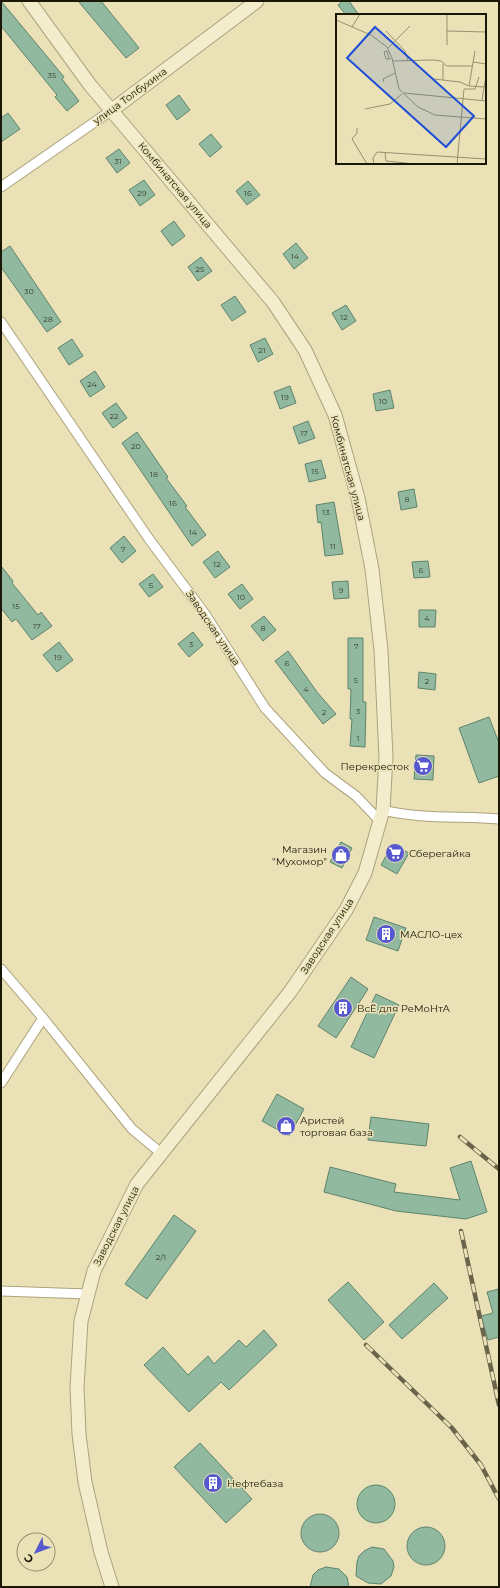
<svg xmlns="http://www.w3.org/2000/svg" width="500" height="1588" viewBox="0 0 500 1588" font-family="Montserrat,sans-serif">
  <rect width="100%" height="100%" fill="#eae1b7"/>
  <!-- building -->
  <g fill="#91b9a0" stroke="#5e846c">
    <polygon points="1,1 64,77 62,79 79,101 67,111 55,97 57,95 1,26"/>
    <polygon points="78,1 101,1 139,48 126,58"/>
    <polygon points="343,1 349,1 359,15 346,15 338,5"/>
    <polygon points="179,95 190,110 177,120 166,105"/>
    <polygon points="8,113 20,129 1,142 1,118"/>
    <polygon points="211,134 222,147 210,157 199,144"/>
    <polygon points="119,149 130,163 117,173 106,158"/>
    <polygon points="144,180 155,195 140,206 129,190"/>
    <polygon points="248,181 260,195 247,205 236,191"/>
    <polygon points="174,221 185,236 172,246 161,231"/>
    <polygon points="296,243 308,258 294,269 283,254"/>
    <polygon points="10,246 61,322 47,332 1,267 1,252"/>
    <polygon points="201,257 212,271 198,281 188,267"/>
    <polygon points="235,296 246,312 232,321 221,305"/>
    <polygon points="346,305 356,321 342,330 332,313"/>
    <polygon points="265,338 273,354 258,362 250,345"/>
    <polygon points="72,339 83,356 69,365 58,348"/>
    <polygon points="95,371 105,387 90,397 80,381"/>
    <polygon points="290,386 296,403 280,409 274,392"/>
    <polygon points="390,390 394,408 376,411 373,394"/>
    <polygon points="116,403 127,418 113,428 102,413"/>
    <polygon points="308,421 315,438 299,444 293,427"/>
    <polygon points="137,432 168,477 166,478 187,506 185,507 206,535 192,546 122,443"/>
    <polygon points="321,460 326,478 309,482 305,464"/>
    <polygon points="414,489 417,507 401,510 398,492"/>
    <polygon points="334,502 343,554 325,556 321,522 318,523 316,505"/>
    <polygon points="124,536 136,551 122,563 110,548"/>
    <polygon points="218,551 230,567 215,578 203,562"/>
    <polygon points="428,561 430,577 414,578 412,562"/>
    <polygon points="1,566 13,581 12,583 38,615 41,612 52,626 32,640 16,619 12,622 1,608"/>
    <polygon points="153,574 163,587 149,597 139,584"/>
    <polygon points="348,581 349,598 334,599 332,582"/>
    <polygon points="242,584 253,599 240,609 228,594"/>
    <polygon points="419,610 436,610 435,627 419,627"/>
    <polygon points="264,616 276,630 263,641 251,626"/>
    <polygon points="193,632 203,645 189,657 178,644"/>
    <polygon points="348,638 363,638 363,702 366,702 365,747 350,746 352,719 350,719 351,689 348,689"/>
    <polygon points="59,642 73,660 57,672 43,655"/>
    <polygon points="288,651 317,692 336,714 323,724 275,661"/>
    <polygon points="419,672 436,674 435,690 418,688"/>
    <polygon points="489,717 499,743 499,776 479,783 459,728"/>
    <polygon points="416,755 434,756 433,780 414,779"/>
    <polygon points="341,842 352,848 342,868 330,862"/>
    <polygon points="392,845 409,853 397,874 381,865"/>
    <polygon points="374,917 406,928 398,951 366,940"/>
    <polygon points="351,977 368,989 336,1038 318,1026"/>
    <polygon points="376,994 399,1005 374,1058 351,1047"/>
    <polygon points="277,1094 304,1109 289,1136 262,1121"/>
    <polygon points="371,1117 429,1124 426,1146 368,1140"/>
    <polygon points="471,1161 487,1212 466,1219 396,1211 324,1192 330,1167 396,1184 394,1192 460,1200 450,1168"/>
    <polygon points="174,1215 196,1231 147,1299 125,1284"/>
    <polygon points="348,1282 384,1322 364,1340 328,1300"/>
    <polygon points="434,1283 448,1298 402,1339 389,1325"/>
    <polygon points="499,1289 499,1337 488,1340 481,1316 493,1313 487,1292"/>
    <polygon points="264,1330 277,1345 229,1390 221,1382 189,1412 144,1365 163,1347 188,1375 208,1356 214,1364 239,1340 246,1347"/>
    <polygon points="200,1443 252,1499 226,1523 174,1467"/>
    <circle cx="376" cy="1504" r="19"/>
    <circle cx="320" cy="1533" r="19"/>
    <circle cx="426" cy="1546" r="19"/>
    <polygon points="372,1547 384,1549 393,1561 394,1567 391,1576 381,1584 368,1583 356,1576 357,1562 359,1556 364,1551"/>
    <polygon points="326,1567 339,1569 347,1577 349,1587 310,1587 313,1575 318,1570"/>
  </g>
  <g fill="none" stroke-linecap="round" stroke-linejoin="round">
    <!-- street casing -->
    <g stroke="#aca37c" stroke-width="11">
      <g id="street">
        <polyline points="1,187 112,110"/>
        <polyline points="1,322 149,539 205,614 265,708 325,773 356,796 379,820"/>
        <path d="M383,810C417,819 462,816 499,819"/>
        <polyline points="1,969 43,1018 132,1129 161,1153"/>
        <polyline points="1,1083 43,1018"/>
        <polyline points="1,1291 88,1294"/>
      </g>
    </g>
    <!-- secondary casing -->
    <g stroke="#aca37c" stroke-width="15">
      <g id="secondary">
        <polyline points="29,1 90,85 273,302 305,350 335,415 358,498 372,569 381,650 386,757 383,810 365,873 346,910 290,992 137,1184 94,1271 81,1321 77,1387 79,1434 85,1482 101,1552 112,1587"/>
        <polyline points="112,110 257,1"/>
      </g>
    </g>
    <!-- street -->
    <use href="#street" stroke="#fff" stroke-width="9"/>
    <!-- secondary -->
    <use href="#secondary" stroke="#f3eccd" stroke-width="13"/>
    <!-- rail casing -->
    <g stroke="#6a644a" stroke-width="4.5">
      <g id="rail">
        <polyline points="460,1137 499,1169"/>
        <polyline points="461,1231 499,1405"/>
        <polyline points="366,1345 452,1428 481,1465 499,1499"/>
      </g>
    </g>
    <!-- rail -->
    <use href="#rail" stroke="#eae1b7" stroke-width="3" stroke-dasharray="9" stroke-linecap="butt"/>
  </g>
  <!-- icons -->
  <defs>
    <g id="supermarket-disc" transform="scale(1)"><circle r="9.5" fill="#5558cf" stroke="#eae1b7"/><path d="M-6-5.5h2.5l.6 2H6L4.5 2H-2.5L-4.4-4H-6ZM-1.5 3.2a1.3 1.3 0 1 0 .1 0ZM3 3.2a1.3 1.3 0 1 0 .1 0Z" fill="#fff"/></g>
    <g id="shop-disc" transform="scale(1)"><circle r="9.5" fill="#5558cf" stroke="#eae1b7"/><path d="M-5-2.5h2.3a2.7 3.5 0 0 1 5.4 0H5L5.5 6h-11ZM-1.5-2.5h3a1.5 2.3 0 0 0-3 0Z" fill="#fff"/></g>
    <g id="building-disc" transform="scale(1)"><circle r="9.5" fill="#5558cf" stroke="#eae1b7"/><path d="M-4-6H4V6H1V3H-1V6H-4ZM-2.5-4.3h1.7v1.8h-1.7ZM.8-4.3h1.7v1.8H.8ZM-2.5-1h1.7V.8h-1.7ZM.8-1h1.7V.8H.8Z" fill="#fff"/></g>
  </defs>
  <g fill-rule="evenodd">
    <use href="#supermarket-disc" x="423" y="766"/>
    <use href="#supermarket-disc" x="395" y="853"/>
    <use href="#shop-disc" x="341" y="855"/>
    <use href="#building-disc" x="386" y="934"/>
    <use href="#building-disc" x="343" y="1008"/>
    <use href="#shop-disc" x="286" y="1126"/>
    <use href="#building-disc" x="213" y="1483"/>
  </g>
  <g text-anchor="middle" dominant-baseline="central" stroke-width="3" stroke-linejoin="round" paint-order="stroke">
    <!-- number labels -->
    <g font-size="8" fill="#38402d">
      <text x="52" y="75">35</text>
      <text x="118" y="161">31</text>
      <text x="142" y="193">29</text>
      <text x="248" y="193">16</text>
      <text x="295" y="256">14</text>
      <text x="200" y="269">25</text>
      <text x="29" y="291">30</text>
      <text x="344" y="317">12</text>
      <text x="48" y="319">28</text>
      <text x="262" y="350">21</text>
      <text x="92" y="384">24</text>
      <text x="285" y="397">19</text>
      <text x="383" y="401">10</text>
      <text x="114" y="416">22</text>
      <text x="304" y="433">17</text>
      <text x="136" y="446">20</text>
      <text x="315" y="471">15</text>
      <text x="154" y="474">18</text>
      <text x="407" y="499">8</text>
      <text x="173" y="503">16</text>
      <text x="326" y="512">13</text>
      <text x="193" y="532">14</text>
      <text x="333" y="546">11</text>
      <text x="123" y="549">7</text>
      <text x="217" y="564">12</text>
      <text x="421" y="570">6</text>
      <text x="151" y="585">5</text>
      <text x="341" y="590">9</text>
      <text x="241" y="597">10</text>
      <text x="16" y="606">15</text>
      <text x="427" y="618">4</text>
      <text x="37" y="626">17</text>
      <text x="263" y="628">8</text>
      <text x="191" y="644">3</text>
      <text x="356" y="646">7</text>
      <text x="58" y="657">19</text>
      <text x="287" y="663">6</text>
      <text x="356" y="680">5</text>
      <text x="427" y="681">2</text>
      <text x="306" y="689">4</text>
      <text x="358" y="711">3</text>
      <text x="324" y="712">2</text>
      <text x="358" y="738">1</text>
      <text x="161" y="1257">2/1</text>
    </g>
    <!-- street labels -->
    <g font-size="10" fill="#1a1707" stroke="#eae1b7">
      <text transform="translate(130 96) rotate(-36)">улица Толбухина</text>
      <text transform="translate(175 185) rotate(50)">Комбинатская улица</text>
      <text transform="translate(348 468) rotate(75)">Комбинатская улица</text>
      <text transform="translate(213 628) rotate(56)">Заводская улица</text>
      <text transform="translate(327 936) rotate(-57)">Заводская улица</text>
      <text transform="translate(116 1226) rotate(-63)">Заводская улица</text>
    </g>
    <!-- poi labels -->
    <g font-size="10" fill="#1a1707" stroke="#eae1b7" text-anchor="start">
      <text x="409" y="766" text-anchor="end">Перекресток</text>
      <text x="327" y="849" text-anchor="end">Магазин<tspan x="327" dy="12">"Мухомор"</tspan></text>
      <text x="409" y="853">Сберегайка</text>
      <text x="400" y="934">МАСЛО-цех</text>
      <text x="357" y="1008">ВсЁ для РеМоНтА</text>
      <text x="300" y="1120">Аристей<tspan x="300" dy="12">торговая база</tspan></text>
      <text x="227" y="1483">Нефтебаза</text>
    </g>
  </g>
  <!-- overview -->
  <g transform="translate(336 14)">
    <rect width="150" height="150" fill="#eae1b7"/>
    <path fill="none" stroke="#979071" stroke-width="1" d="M111,0V31M0,6L35,21L51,33L56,44L63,75L82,93L99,101L150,105M16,13L24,0M50,17L69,37L72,47M111,17L150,18M52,34L74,12M139,37L133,72L148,73M53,45L51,37L48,38L50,45H53L55,44M57,47L97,46L105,47L111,52H137M137,48L150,50M98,65L124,68L133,72M107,66V50M48,68L47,65L59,59M68,79L150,87M146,86L150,62M29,95L54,90L66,80M21,114V119L16,125L31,150M49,139L50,147L79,150M38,150L37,144L41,138L150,145M121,150L128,75H139L143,63"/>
    <path fill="#1d4ed8" fill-opacity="0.15" stroke="#1d4ed8" stroke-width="2" d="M39,13L138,102L110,133L11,44Z"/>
    <rect width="150" height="150" fill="none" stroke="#1a1707" stroke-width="2"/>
  </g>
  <!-- border -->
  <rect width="500" height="1588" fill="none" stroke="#1a1707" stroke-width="4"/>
  <!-- north arrow -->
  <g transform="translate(36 1552) rotate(228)"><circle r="19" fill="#eae1b7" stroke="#979071"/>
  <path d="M0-3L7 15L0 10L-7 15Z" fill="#5558cf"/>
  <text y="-6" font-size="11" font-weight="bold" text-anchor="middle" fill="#1a1707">С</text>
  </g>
</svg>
